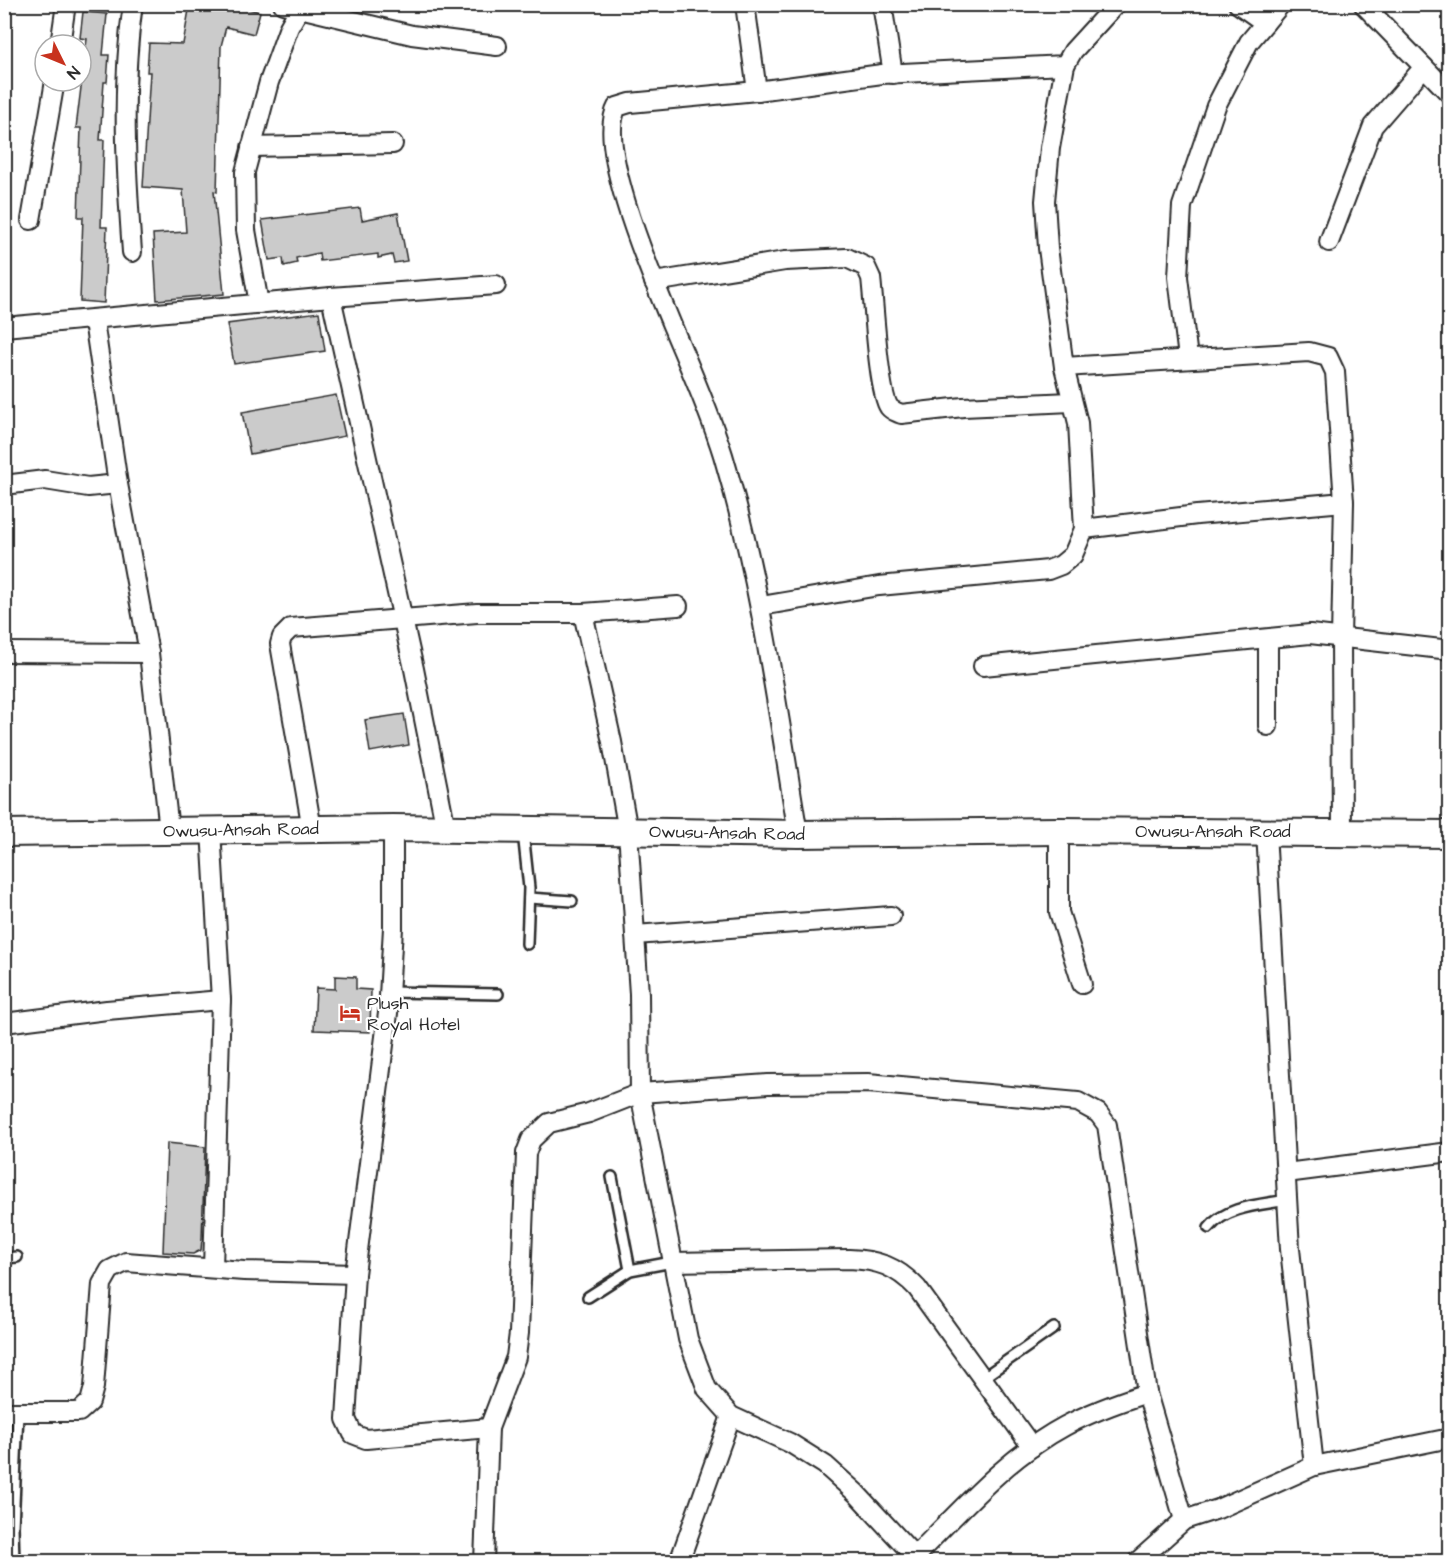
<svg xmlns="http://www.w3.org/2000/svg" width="1454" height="1566" viewBox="0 0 1454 1566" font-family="'Architects Daughter',sans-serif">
  <rect width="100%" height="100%" fill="#fff"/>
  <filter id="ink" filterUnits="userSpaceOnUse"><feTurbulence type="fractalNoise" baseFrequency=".0167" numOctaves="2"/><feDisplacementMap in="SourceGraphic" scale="12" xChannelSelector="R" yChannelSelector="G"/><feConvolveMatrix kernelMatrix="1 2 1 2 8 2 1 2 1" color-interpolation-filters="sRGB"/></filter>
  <g filter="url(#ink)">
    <!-- building -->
    <g fill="#cbcbcb" stroke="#2b2b2b" stroke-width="1.5">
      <polygon points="190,4 231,4 260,12 254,34 226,27 221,46 217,192 214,191 224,294 157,300 153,234 186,232 183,190 143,187 150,72 147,72 149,43 183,44"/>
      <polygon points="83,12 107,14 103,55 109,55 107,82 104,82 100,140 104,140 101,227 107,227 104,303 80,301 83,217 78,217 81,128 76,128 87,39 80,38"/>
      <polygon points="360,208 362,220 398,213 407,261 394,263 392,255 378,258 378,254 320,261 319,253 296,258 297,263 284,266 283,258 269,260 262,220"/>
      <polygon points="319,312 325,351 234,364 227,324"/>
      <polygon points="336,395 345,436 250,454 242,412"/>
      <polygon points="404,714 409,745 370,752 365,720"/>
      <polygon points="335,976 356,977 356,989 371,990 370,1032 314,1030 316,988 335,989"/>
      <polygon points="167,1143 205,1147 202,1238 201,1250 193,1254 163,1252"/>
    </g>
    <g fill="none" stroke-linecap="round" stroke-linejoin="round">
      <!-- lane casing -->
      <g stroke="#2b2b2b" stroke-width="14">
        <g id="lane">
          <polyline points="523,832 529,888 527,944"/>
          <polyline points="529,898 572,901"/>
          <polyline points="389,992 498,994"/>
          <polyline points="612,1177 630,1270"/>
          <path d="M1209,1228C1226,1206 1261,1205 1287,1200"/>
          <polyline points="4,1258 17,1257"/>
          <polyline points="588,1297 630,1270 672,1262"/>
          <polyline points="981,1379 1054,1328"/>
          <polyline points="14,1562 13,1527 18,1413"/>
        </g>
      </g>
      <!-- street casing -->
      <g stroke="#2b2b2b" stroke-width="22">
        <g id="street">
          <polyline points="283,4 412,35 497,46"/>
          <polyline points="745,4 757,91"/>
          <polyline points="882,4 893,74"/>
          <polyline points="1238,4 1265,23"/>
          <polyline points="1363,4 1450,94"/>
          <polyline points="60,45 66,4"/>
          <polyline points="251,147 393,144"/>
          <polyline points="31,220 55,81"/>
          <polyline points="1329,242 1373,126 1424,67"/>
          <path d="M132,252C126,170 121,87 133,4"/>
          <path d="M654,282L785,261L847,258L866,267L871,278C874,302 878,391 889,407C892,411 897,412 901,414L963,407L1071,402"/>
          <polyline points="331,297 414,669 446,829"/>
          <polyline points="259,304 246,230 245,172 269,82 289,27 302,4"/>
          <polyline points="94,321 118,484 149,653 169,830"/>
          <polyline points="4,327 331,297 496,285"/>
          <polyline points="1188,358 1178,277 1182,206 1216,106 1249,42 1281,4"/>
          <polyline points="1064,367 1309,352 1328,357 1335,372 1344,502 1341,638 1342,833"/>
          <polyline points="4,485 45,480 88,487 118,484"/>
          <polyline points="1084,529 1197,515 1344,502"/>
          <polyline points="761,606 879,586 1048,570 1061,565 1073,555 1084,529 1078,423 1064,367 1048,248 1045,201 1050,148 1065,65"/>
          <polyline points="583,613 678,606"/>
          <polyline points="4,652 149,653"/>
          <polyline points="983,666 1310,634 1450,650"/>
          <polyline points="1268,726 1268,640"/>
          <polyline points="393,828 393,928 388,1013 355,1274 346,1419 353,1434 366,1439 489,1428"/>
          <polyline points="312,829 280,644 282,637 291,628 477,613 583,613 612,742 628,831 639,994 640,1093 688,1339 707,1389 731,1416 790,1443 825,1465 856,1493 920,1562"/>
          <polyline points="211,830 221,1000 213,1268"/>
          <polyline points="1059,831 1059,912 1082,984"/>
          <polyline points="1266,832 1290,1249 1314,1466"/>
          <path d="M798,834C777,706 760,579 723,455C709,410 689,366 671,323C654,281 595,146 617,107L630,103L757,91L882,74L1065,65L1073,51L1116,4"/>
          <polyline points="635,935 891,916"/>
          <polyline points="4,1023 107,1010 221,1000"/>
          <polyline points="1286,1173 1450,1152"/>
          <path d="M672,1262L849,1259C878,1260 896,1266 917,1288L1032,1447"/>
          <polyline points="4,1412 79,1412 90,1402 94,1387 102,1284 110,1270 126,1262 244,1271 355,1274"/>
          <path d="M915,1556C961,1510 1007,1457 1065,1426C1091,1412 1119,1402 1147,1393"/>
          <polyline points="484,1562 489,1428 516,1357 519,1333 526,1153 531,1140 549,1123 589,1113 640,1093 768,1084 868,1083 1078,1102 1098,1113 1107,1125 1147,1393 1184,1520"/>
          <polyline points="679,1562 731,1416"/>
          <polyline points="1137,1562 1184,1520 1218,1509 1314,1466 1450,1438"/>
        </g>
      </g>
      <!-- secondary casing -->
      <g stroke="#2b2b2b" stroke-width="30">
        <polyline id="secondary" points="4,833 393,828 798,834 1059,831 1450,834"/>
      </g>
      <!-- lane -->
      <use href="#lane" stroke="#fff" stroke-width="9"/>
      <!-- street -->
      <use href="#street" stroke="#fff" stroke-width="18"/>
      <!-- secondary -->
      <use href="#secondary" stroke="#fff" stroke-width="26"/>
    </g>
  </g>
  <!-- icons -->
  <defs>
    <g id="hotel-bare" transform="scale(1.62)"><path d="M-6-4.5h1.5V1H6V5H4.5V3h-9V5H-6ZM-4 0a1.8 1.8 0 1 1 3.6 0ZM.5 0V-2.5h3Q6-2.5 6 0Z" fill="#c8321e" stroke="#fff" stroke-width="2.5" paint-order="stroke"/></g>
  </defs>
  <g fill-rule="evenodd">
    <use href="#hotel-bare" x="350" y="1013"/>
  </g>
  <g text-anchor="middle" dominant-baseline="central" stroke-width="4.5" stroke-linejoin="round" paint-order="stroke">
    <!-- street labels -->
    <g font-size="18" fill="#2b2b2b" stroke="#fff">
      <text transform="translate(241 830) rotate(-1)">Owusu-Ansah Road</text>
      <text x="1213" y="831">Owusu-Ansah Road</text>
      <text transform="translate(727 833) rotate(1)">Owusu-Ansah Road</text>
    </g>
    <!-- poi labels -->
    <g font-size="18" fill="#2b2b2b" stroke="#fff" text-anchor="start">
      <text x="367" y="1003">Plush<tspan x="367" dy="21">Royal Hotel</tspan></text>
    </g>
  </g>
  <!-- margin -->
  <rect width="1454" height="1566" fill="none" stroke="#fff" stroke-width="24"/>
  <rect x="12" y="12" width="1430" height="1542" fill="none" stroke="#2b2b2b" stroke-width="2" filter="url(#ink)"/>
  <!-- north arrow -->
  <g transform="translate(63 63) rotate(133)"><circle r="28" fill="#ffffff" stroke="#aaaaaa" stroke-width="1.5"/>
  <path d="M0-4.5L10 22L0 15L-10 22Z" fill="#c8321e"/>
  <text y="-9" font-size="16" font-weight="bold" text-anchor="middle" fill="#2b2b2b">N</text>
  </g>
</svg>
